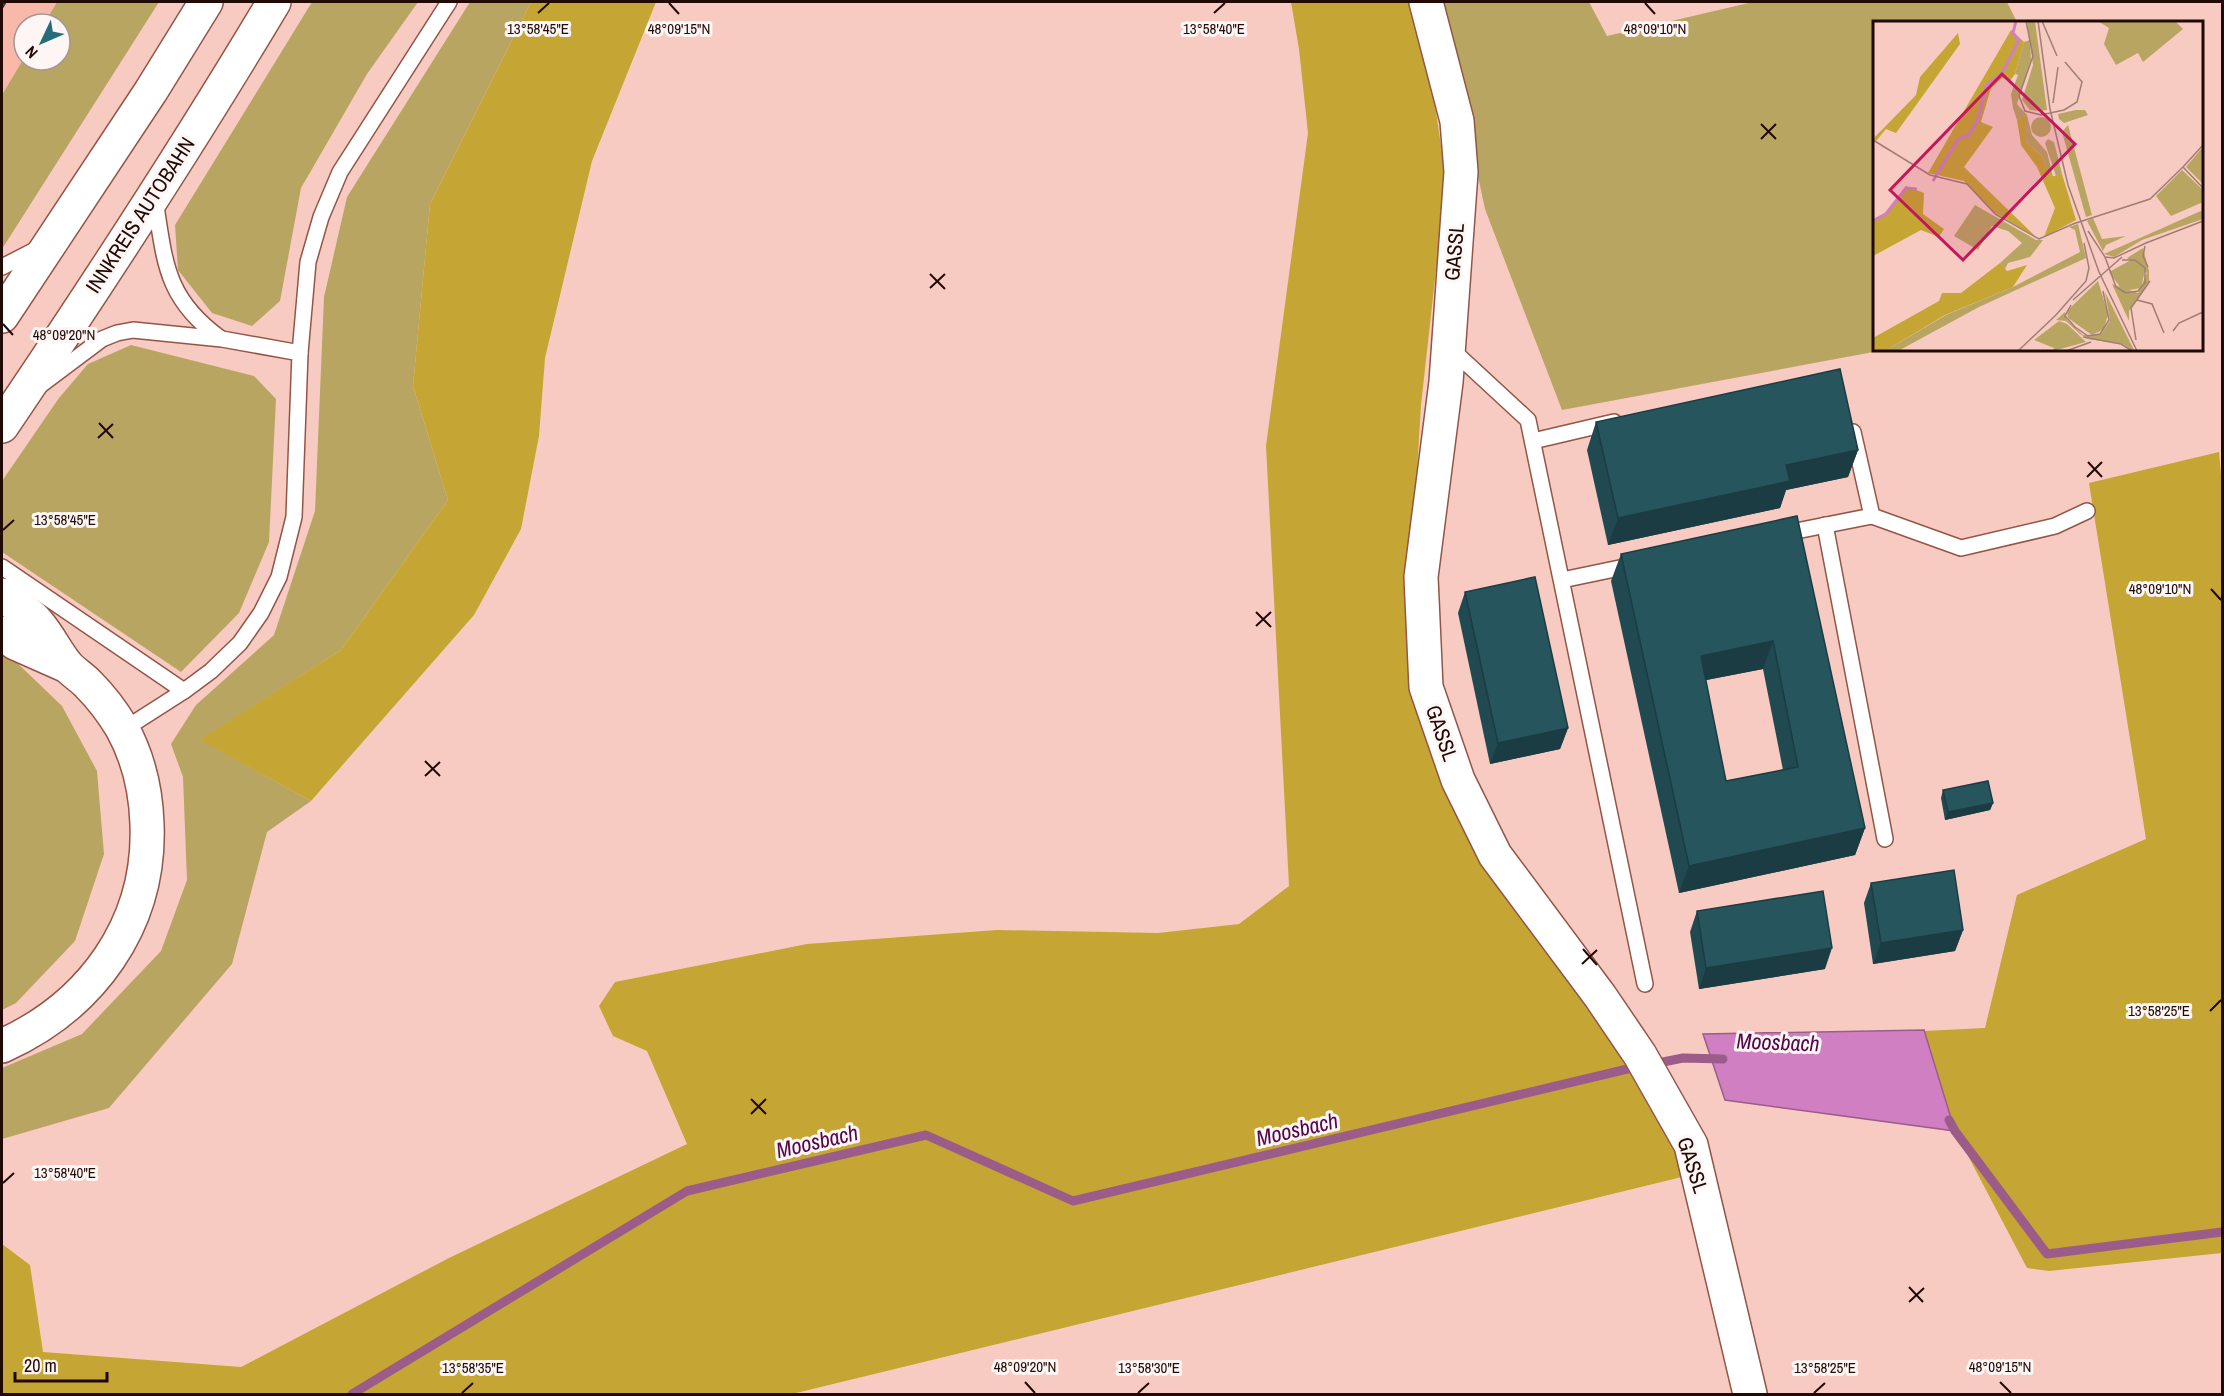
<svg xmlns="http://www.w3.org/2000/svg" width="2224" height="1396" viewBox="0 0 2224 1396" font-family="'Archivo Narrow',sans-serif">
  <rect width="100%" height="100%" fill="#f7cbc1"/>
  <!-- built -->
  <polygon fill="#f8b8aa" points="2,2 57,2 44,24 24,24 24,58 2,95"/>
  <!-- green -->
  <g fill="#b9a562">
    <polygon points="57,2 159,2 2,249 2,95 24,58 24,60 60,60 60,24 44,24"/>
    <polygon points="312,2 418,2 367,74 301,188 280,301 252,326 212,313 178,270 175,225"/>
    <polygon points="470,2 531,2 430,204 413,386 448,500 341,650 201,740 311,801 267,832 232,964 109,1108 2,1139 2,1068 82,1034 161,951 187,880 183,777 171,744 196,705 274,635 315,511 324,297 347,197"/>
    <polygon points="1441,2 1589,2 1607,36 1753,2 2007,2 2017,22 1874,22 1874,350 1884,350 1562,410 1485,209"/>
    <polygon points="131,345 254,376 276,399 269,542 239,613 181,672 2,552 2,481 59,398 88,364"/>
    <polygon points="2,654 12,658 62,706 97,771 104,854 75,941 16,1003 2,1010"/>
  </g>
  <!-- forest -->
  <g fill="#c5a533">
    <polygon points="531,2 656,2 592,161 545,358 539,436 521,529 474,615 311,801 200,740 341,650 448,500 413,386 430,204"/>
    <polygon points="1291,2 1414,2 1428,57 1446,180 1421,405 1409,601 1430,749 1645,1081 1686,1176 792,1394 2,1394 2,1244 30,1265 43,1352 241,1367 449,1258 687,1144 647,1051 613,1036 599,1006 615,982 807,944 997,930 1158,933 1239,924 1289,886 1266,446 1308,133 1299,49"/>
    <polygon points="2219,452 2222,486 2222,1253 2049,1271 2027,1268 1955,1131 1924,1031 1985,1028 2017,895 2146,839 2089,483"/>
  </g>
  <!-- water -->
  <polygon fill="#d07fc3" stroke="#9c5c8a" stroke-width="1.5" points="1924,1030 1955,1131 1725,1100 1703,1034"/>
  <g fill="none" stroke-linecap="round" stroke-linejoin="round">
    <!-- stream -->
    <g stroke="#9c5c8a" stroke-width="9">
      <polyline points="1653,1064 1683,1058 1723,1059"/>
      <polyline points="1949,1120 1955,1131 2047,1254 2222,1232"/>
      <polyline points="352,1394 687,1191 926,1135 1073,1201 1640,1066"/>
    </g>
    <!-- lane casing -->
    <g stroke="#935547" stroke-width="18">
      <g id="lane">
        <path d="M155,200C165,262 165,298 220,338"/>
        <polyline points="2,267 39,248"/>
        <polyline points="1449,347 1528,420 1645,984"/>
        <polyline points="300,353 308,262 321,217 340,172 449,2"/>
        <polyline points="42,384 102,339 117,333 133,330 222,339 300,353 294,517 279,577 261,613 240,643 211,671 184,691 123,730"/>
        <polyline points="1853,432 1872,516 1961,548 2055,526 2087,511"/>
        <polyline points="1533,441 1614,422"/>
        <polyline points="1825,525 1885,839"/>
        <polyline points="1781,534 1872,516"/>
        <polyline points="2,567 184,691"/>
        <polyline points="1562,580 1634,565"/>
      </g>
    </g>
    <!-- secondary casing -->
    <g stroke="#935547" stroke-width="36">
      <g id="secondary">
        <polyline points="1426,2 1457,121 1461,172 1446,382 1421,577 1426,687 1458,780 1495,855 1600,996 1640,1055 1691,1145 1750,1394"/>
        <path d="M2,595C11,602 22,608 31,616C45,628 54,649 66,664C72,672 82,677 89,685C102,698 113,713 122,728C138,757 146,792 147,824C151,925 91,1006 2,1046"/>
        <polyline points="2,633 15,643 67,666"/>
      </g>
    </g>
    <!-- highway casing -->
    <g stroke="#935547" stroke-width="36">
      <g id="highway">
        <polyline points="2,316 151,91 206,2"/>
        <path d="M2,426C96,287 188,146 274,2"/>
      </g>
    </g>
    <!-- lane -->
    <use href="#lane" stroke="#fff" stroke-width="15"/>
    <!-- secondary -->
    <use href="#secondary" stroke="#fff" stroke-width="33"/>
    <!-- highway -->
    <use href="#highway" stroke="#fff" stroke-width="33"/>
  </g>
  <!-- wall -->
  <g fill="#214951" fill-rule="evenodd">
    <polygon points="1596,422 1858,450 1848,477 1786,490 1780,508 1608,545 1587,450"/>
    <path d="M1797,516L1865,828L1855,855L1679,893L1611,581L1621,554ZM1763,669L1783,770L1726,781L1706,680Z"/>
    <polygon points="1465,592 1568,728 1560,749 1490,764 1458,613"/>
    <polygon points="1943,790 1993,803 1990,810 1945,820 1941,798"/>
    <polygon points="1871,883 1963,930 1955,951 1873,964 1864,903"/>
    <polygon points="1697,911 1825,969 1699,989 1690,932"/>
  </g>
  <!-- shaded-wall -->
  <g fill="#1b3c42">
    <polygon points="2,2 7,2 2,10"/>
    <polygon points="1858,450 1848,477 1786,490 1780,508 1608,545 1618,518 1786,465"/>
    <polygon points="1773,641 1763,669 1691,683 1701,656"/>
    <polygon points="1568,728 1560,749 1490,764 1498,743"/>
    <polygon points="1993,803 1990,810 1945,820 1948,812"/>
    <polygon points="1865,828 1855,855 1679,893 1689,866"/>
    <polygon points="1963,930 1955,951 1873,964 1881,943"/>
    <polygon points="1832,948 1825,969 1699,989 1706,968"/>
  </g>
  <!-- building -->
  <g fill="#26555e" stroke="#1b3c42" stroke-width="1.5" fill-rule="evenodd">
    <polygon points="1840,369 1858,450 1786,465 1790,481 1618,518 1596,422"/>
    <path d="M1797,516L1865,828L1689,866L1621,554ZM1773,641L1798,767L1726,781L1701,656Z"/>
    <polygon points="1535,577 1568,728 1498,743 1465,592"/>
    <polygon points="1988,781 1993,803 1948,812 1943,790"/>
    <polygon points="1954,870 1963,930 1881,943 1871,883"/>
    <polygon points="1823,891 1832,948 1706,968 1697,911"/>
  </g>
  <!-- ticks -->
  <path fill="none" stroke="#210905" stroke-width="2" d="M669,3L679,14M1645,3L1655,14M538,13L549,3M1214,13L1225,3M1761,124L1776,139M1761,139L1776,124M930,274L945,289M930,288L945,274M3,324L13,335M99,423L113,438M98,438L113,424M2088,462L2102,477M2087,477L2102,462M3,530L14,520M2211,589L2221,600M1256,612L1271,627M1256,626L1271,612M425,761L440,776M425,776L440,762M1583,949L1597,965M1582,964L1597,950M2210,1011L2221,1000M751,1099L766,1114M751,1114L766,1099M3,1183L14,1173M1909,1287L1923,1302M1909,1302L1924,1288M1025,1382L1035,1393M2000,1382L2011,1393M462,1393L473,1383M1138,1393L1149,1383M1814,1393L1825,1383"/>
  <g text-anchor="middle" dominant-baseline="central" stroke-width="6" stroke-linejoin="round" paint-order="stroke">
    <!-- street labels -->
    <g font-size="21" fill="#210905" stroke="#fdf6f4">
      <text transform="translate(140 215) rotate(-57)">INNKREIS AUTOBAHN</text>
      <text transform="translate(1454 252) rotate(-85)">GASSL</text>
      <text transform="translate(1442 733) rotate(71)">GASSL</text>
      <text transform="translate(1693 1165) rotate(72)">GASSL</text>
    </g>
    <!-- water labels -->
    <g font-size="22" font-style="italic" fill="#52064b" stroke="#fdf6f4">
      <text transform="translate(1778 1042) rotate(2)">Moosbach</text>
      <text transform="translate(1297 1129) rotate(-13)">Moosbach</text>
      <text transform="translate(817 1141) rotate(-13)">Moosbach</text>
    </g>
  </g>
  <!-- overview -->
  <g transform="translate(1873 21)">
    <rect width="330" height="330" fill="#f7cbc1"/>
    <path d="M154,0H162L174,89L167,90L157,89L149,79L160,44ZM225,0H302L310,8L270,41L265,32L243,44L231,23L236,7ZM157,19L158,39L144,83L154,94L159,114L174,131L180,156L177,157L169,135L153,121V97L144,99L140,87L138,73L145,54L142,53L151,21ZM203,89H212L215,94L191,102L186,98L185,93ZM158 106a10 10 0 1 1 20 0a10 10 0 1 1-20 0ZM195,104L219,194L213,196L189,111ZM175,118L181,121L189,153L183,155L172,122ZM328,128L330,130V163L313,146ZM309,149L330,169V181L298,195L283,175ZM102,184L163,219H170L157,236L135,242L132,248L127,242L149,222L135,210L119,205L105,229L81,215ZM330,189V198L269,219L241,236L231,233ZM220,197L229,218L253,215L233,224L230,230L214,200ZM205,203L213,237L106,286L25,330H12L73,294L140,266L207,231L202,209L196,206ZM270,227L276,250V262L256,290V300L239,263L265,272L274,252L254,237ZM258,239L272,249L268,267L250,270L236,251ZM225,260L235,293L231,308L219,314L195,297L194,290ZM232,271L261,329L260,330L250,323L215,318L207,313L193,300L183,299L192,291L194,299L210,314L228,313L237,300ZM186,300L194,303L213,321L180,330L181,327L161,319Z" fill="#b9a562"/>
    <path d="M138,9L151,21L142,53L137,60L129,57L118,67L108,101L120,106L91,146L162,215L119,190L91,160L55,152ZM85,12L87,23L23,112L13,108L3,120L0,118L43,74L47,56ZM153,96V121L169,135L177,156L189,153L203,199L171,216L182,187L164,146L148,124L144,99ZM33,165L51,172L50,193L71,208L66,216L48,209L0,235V198L12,192ZM127,242L134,250L154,244L140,266L72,294L12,330H0V317L66,280L69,272H88Z" fill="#c5a533"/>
    <path fill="none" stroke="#d07fc3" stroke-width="3" d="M60,160L85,118L96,114L105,99L113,65L129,52L146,19L140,12L143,0M0,200L13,193L33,167L44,168"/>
    <path fill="none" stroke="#a17d76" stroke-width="1.5" d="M153,0L160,35L146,75L152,90L168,94L191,89L204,81L209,61L192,41M165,0L177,88L195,164L226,251L264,330M169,0L184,35M180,82L185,46M0,119L57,154L94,163L122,193L166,218L200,203L277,178L310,146M330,124L310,146L330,167M215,210L232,236L243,266L253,272L265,270L272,262V247L262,239H249M273,222L330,200M272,225L270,235L275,246M232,236L241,237L275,221M200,279L249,236M264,279L279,283L291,312M198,284L192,295L202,306L215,315L227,313L236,299L230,270M182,295L213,260L216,247L211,222M300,310L306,302L330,291M210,316L248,323L259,330M263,319L258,287L277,260M145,330L184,293M193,330L218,321"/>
    <path fill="#c2185b" fill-opacity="0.15" stroke="#c2185b" stroke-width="3" d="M129,53L202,123L90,239L17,169Z"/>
    <rect width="330" height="330" fill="none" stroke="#210905" stroke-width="3"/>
  </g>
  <g font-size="15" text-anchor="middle" fill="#210905" stroke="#fdf6f4" stroke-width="6" stroke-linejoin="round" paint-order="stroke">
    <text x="538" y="34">13°58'45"E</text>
    <text x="1214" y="34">13°58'40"E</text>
    <text x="679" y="34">48°09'15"N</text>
    <text x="1655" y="34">48°09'10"N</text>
    <text x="64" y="340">48°09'20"N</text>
    <text x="65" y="525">13°58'45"E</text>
    <text x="2160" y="594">48°09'10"N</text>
    <text x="2159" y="1016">13°58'25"E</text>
    <text x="65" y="1178">13°58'40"E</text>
    <text x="1025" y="1372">48°09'20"N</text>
    <text x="2000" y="1372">48°09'15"N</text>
    <text x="473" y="1373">13°58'35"E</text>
    <text x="1149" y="1373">13°58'30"E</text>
    <text x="1825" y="1373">13°58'25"E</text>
  </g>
  <!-- border -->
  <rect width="2224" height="1396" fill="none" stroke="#210905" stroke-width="6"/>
  <!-- north arrow -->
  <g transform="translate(42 42) rotate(226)"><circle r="28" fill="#fdf6f4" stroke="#a59794" stroke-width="1.5"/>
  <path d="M0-4.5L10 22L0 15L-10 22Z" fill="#266d7a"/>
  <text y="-9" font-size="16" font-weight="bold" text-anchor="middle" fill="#210905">N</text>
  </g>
  <!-- scale -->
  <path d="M15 1372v9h92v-9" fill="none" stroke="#210905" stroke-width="3"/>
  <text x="24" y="1372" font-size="18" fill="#210905" stroke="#fdf6f4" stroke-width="4.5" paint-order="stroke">20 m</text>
</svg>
